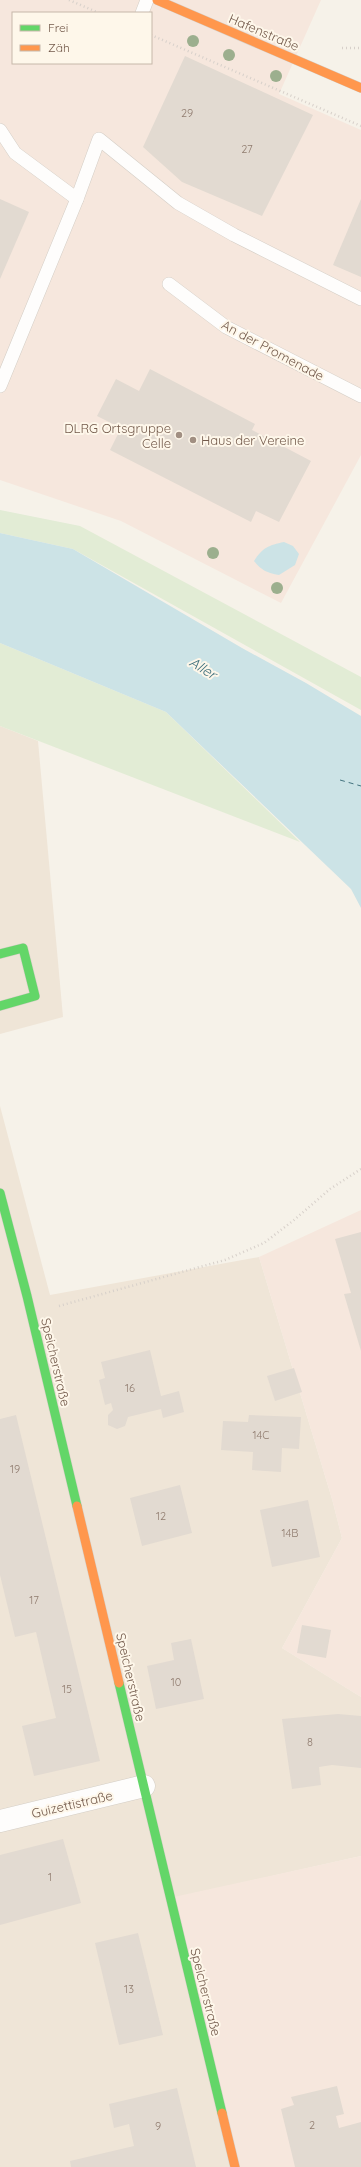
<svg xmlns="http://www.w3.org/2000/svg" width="361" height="2167" viewBox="0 0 361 2167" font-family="Quicksand,sans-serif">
  <rect width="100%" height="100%" fill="#f6f2e9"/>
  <!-- residential -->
  <g fill="#efe5d7">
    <polygon points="0,726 38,741 63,1017 0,1034"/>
    <polygon points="0,1106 50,1295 259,1257 332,1499 342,1538 282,1648 361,1697 361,1856 169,1899 233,2167 0,2167"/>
  </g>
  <!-- commercial -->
  <g fill="#f6e7dd" fill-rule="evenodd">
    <path d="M0,0H321L279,94L361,130V455L281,603L121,521L0,480ZM13,13H151V63H13Z"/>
    <polygon points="361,1210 361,1697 282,1648 342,1538 332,1499 259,1257"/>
    <polygon points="361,1856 361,2167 233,2167 169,1898"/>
  </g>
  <!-- green -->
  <g fill="#e2ecd5">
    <polygon points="0,510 80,526 361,677 361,710 73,549 0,533"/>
    <polygon points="0,643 166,712 300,842 0,726"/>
  </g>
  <!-- water -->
  <g fill="#cce3e6">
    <polygon points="0,533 73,549 242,648 306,683 361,716 361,908 351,889 166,712 0,643"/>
    <path d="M284,542L293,546L299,554L295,565L279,575C267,573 261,570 254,561C262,548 269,545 284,542Z"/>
  </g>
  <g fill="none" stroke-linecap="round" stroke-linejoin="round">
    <!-- ferry -->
    <polyline stroke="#43737f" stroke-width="1" stroke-dasharray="5 4" stroke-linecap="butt" points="340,780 361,786"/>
  </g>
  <!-- building -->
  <g fill="#e2dad1">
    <polygon points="185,56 313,115 262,216 182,182 143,147"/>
    <polygon points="0,199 29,212 0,279"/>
    <polygon points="361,199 361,277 333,265"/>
    <polygon points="150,369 255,424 252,430 311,461 279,522 256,511 251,522 110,450 121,428 97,416 116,379 139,391"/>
    <polygon points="361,1232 361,1351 344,1294 351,1293 335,1239"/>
    <polygon points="150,1350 161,1396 179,1391 184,1412 163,1418 161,1409 128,1417 125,1426 117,1429 108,1425 108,1415 113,1410 111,1403 105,1405 99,1380 105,1378 101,1362"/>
    <polygon points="294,1368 302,1392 275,1401 267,1376"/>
    <polygon points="16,1415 100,1761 34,1776 22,1726 56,1718 36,1632 15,1637 0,1575 0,1419"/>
    <polygon points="249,1415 301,1417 299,1449 282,1448 281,1472 252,1470 253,1452 221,1450 223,1421 248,1422"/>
    <polygon points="180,1485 192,1533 142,1546 130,1498"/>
    <polygon points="308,1500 320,1557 272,1567 260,1510"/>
    <polygon points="302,1625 331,1630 326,1658 297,1653"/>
    <polygon points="191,1639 204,1699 156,1709 147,1666 174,1660 171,1643"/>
    <polygon points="338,1714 361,1716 361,1768 332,1765 319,1767 321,1785 292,1789 282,1719"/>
    <polygon points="63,1839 81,1903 0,1925 0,1855"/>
    <polygon points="138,1933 163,2035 119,2045 95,1943"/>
    <polygon points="337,2086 344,2114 336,2116 339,2128 361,2122 361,2167 295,2167 281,2109 294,2105 291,2097"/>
    <polygon points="177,2088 196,2167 71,2167 70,2161 134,2146 129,2124 114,2128 109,2104"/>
  </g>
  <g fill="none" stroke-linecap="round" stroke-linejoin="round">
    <!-- lane casing -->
    <g stroke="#d4cec6" stroke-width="14">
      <g id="lane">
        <polyline points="142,13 147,0"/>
        <polyline points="0,130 15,153 77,199"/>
        <polyline points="169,284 226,327 361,396"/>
        <polyline points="0,386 77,199 99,139 178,203 234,235 361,299"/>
      </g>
    </g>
    <!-- street casing -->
    <g stroke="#d4cec6" stroke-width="23">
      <polyline id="street" points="0,1821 144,1786"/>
    </g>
    <!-- fast casing -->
    <g stroke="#d6cfc7" stroke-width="10">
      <g id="fast">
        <polyline points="0,954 23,948 35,996 0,1006"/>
        <polyline points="0,1193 27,1296 77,1506"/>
        <polyline points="119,1683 222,2113"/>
      </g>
    </g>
    <!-- slow casing -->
    <g stroke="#d6cfc7" stroke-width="10">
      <g id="slow">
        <polyline points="157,0 361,88"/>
        <polyline points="77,1506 119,1683"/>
        <polyline points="222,2113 235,2167"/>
      </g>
    </g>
    <!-- path -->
    <g stroke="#d7d0ca" stroke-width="2.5" stroke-dasharray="1 3" stroke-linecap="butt">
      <polyline points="69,0 99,13"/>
      <polyline points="151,35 361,126"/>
      <polyline points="342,48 361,48"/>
      <polyline points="59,1306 225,1260 264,1243 294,1220 330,1189 361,1169"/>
    </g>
    <!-- lane -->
    <use href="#lane" stroke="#fefdfc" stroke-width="13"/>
    <!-- street -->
    <use href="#street" stroke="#fefdfc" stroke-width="22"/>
    <!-- fast -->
    <use href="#fast" stroke="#63d668" stroke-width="9"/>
    <!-- slow -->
    <use href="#slow" stroke="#ff974d" stroke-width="9"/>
  </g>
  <!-- trees -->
  <g fill="#9caf8e">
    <circle cx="193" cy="41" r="6"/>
    <circle cx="229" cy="55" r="6"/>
    <circle cx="276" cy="76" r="6"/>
    <circle cx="213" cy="553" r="6"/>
    <circle cx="277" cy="588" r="6"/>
  </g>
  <!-- markers -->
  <g fill="#a18f82" stroke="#fef7ea" stroke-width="1.5">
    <circle cx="179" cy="435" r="4"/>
    <circle cx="193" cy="440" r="4"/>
  </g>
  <g text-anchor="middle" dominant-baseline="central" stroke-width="4" stroke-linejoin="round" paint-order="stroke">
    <!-- number labels -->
    <g font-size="11" fill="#907c6f">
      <text x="187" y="113">29</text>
      <text x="247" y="149">27</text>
      <text x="130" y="1388">16</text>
      <text x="261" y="1435">14C</text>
      <text x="15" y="1469">19</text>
      <text x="161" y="1516">12</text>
      <text x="290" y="1533">14B</text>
      <text x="34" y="1600">17</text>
      <text x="176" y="1682">10</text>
      <text x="67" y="1689">15</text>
      <text x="310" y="1742">8</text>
      <text x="50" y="1877">1</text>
      <text x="129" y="1989">13</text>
      <text x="312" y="2125">2</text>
      <text x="158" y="2126">9</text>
    </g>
    <!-- street labels -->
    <g font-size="13" fill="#735a4b" stroke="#fef7ea">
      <text transform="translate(264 32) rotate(23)">Hafenstraße</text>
      <text transform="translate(273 350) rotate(28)">An der Promenade</text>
      <text transform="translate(56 1362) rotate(77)">Speicherstraße</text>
      <text transform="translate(131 1677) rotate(77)">Speicherstraße</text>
      <text transform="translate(72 1804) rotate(-13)">Guizettistraße</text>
      <text transform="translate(206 1992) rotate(76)">Speicherstraße</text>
    </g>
    <!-- poi labels -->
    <g font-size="13" fill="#735a4b" stroke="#fef7ea" text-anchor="end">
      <text x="171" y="428">DLRG Ortsgruppe<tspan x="171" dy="15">Celle</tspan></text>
      <text x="201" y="440" text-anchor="start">Haus der Vereine</text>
    </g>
    <!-- water labels -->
    <g font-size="14" font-style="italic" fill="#43737f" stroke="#fef7ea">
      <text transform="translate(203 668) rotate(32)">Aller</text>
    </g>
  </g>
  <!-- legend -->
  <rect x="12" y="12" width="140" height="52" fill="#fef7ea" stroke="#c6b8aa"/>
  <rect x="20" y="25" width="20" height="6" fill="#63d668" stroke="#c6b8aa"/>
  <text x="48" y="32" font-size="12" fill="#735a4b">Frei</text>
  <rect x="20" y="45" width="20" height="6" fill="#ff974d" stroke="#c6b8aa"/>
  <text x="48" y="52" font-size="12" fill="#735a4b">Zäh</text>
</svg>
